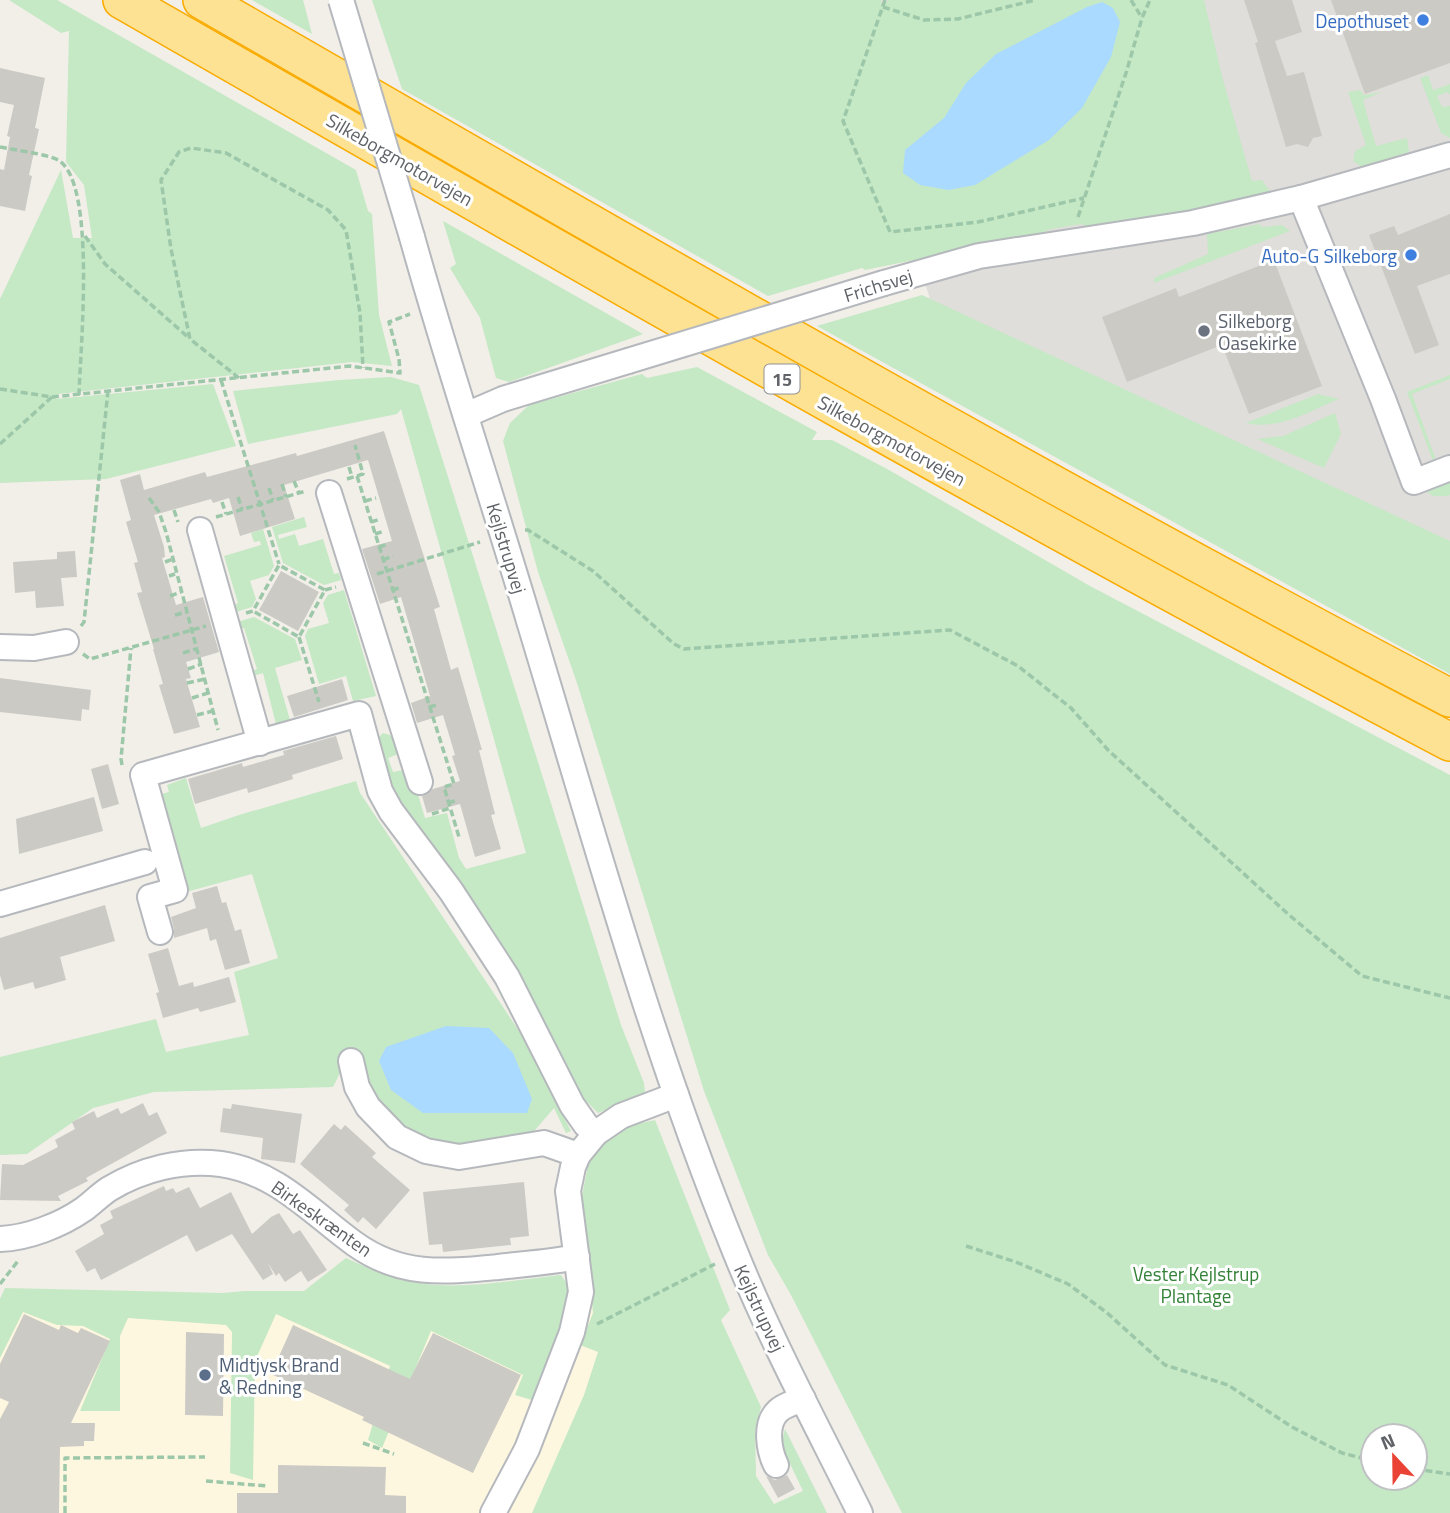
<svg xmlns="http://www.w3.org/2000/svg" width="1450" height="1513" viewBox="0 0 1450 1513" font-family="'Titillium Web',sans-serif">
  <rect width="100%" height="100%" fill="#f1efe8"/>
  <!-- commercial -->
  <polygon fill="#fef7e0" points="601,1286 616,1375 544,1513 0,1513 0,1301 439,1310"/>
  <!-- industrial -->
  <polygon fill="#e0deda" points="832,0 1450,0 1450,542 933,308"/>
  <!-- green -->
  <g fill="#c5e8c5" fill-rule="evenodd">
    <polygon points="9,0 57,0 356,170 368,211 372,214 379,315 392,366 352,362 58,394 56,399 213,384 236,446 106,479 0,483 0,299 61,170 73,238 92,238 84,185 66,162 69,31 61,33"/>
    <polygon points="252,0 303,0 312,34"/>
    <polygon points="372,0 881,0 882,5 889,0 1204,0 1223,80 1252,181 1262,180 1273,195 1141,220 1087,227 1082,224 1051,229 1037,235 865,270 862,268 768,296 402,89"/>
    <polygon points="1428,75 1433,90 1450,84 1450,95 1448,92 1437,96 1442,107 1450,106 1450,138 1441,133 1420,78"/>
    <polygon points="1360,90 1364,95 1382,92 1363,100 1376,146 1407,138 1409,152 1362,167 1353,161 1355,151 1366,145 1348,92"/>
    <polygon points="443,221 643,334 509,382 496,378 480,318 450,268 456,264"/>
    <polygon points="1260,224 1261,227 1282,225 1290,231 1154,283 1154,278 1208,254 1207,234"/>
    <polygon points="922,295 1450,541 1450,674 817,326"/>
    <path d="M697,367L817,432L812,440H832L889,470L1090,586L1450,775V1513H902L791,1295L768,1255L704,1091L577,683L538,572L503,441L510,423L529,405L642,374L647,378ZM1373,1436H1415V1478H1373Z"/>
    <polygon points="1450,375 1450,379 1412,394 1436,460 1450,455 1450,459 1435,466 1407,392"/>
    <polygon points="391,377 419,385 621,1025 644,1083 645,1094 598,1113 574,1089 562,1056 425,842 390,796 378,738 383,733 390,735 395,742 398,754 388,758 393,772 403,770 408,790 416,788 425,818 447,813 459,858 466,869 526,853 401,409 397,414 248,444 233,391 339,380"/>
    <path d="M1318,394L1339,399C1310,411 1278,431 1246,423Z"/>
    <polygon points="1335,413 1341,434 1324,468 1257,439 1283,436"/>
    <polygon points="1450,481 1450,495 1448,496 1433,496 1424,490"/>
    <polygon points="304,517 307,527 278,535 279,539 295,534 299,546 323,539 334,574 339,573 341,580 324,585 283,563 272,527"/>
    <polygon points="263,529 274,566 269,575 250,581 256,599 252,607 236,612 234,605 238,603 224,556 261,545 260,541 254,542 251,533"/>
    <polygon points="344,590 376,696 353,701 346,676 319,684 305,636 308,629 329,623 323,603 328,595"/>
    <polygon points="254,617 295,639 302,660 275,668 290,720 276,724 263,673 246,678 244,674 257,669 244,628 239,629 237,622"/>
    <polygon points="186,778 201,828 239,815 356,781 360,793 521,1034 571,1131 566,1133 554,1108 530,1136 473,1145 428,1145 385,1119 350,1053 333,1087 154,1092 93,1108 27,1154 0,1155 0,1057 156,1019 166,1052 249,1035 234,972 278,958 252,874 186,892 162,794 169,792 167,785"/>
    <polygon points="655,1120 730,1310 721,1320 761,1407 755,1431 756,1476 774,1504 803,1491 781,1445 785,1429 827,1513 532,1513 584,1395 598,1352 580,1345 593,1313 582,1196 589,1160 603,1142 623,1127"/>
    <path d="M346,1258C368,1268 389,1278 413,1282C458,1291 515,1280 561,1275L569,1287L566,1313L535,1401L515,1395L523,1375L431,1331L382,1448L368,1440L390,1366L276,1314L255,1361L253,1480L230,1473L232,1332L226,1325L128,1318L120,1336V1411H80L110,1339L83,1326L57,1325L23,1312L0,1358V1299L5,1288L223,1293L245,1291H304Z"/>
  </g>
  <!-- water -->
  <g fill="#aadaff">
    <polygon points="1102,2 1113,8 1120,22 1111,57 1082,108 1049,140 975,185 949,190 920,185 903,173 905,150 944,118 966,83 996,54 1087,7"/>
    <polygon points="446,1026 489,1028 513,1053 532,1099 527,1113 423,1113 391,1090 379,1061 386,1047"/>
  </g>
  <!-- building -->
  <g fill="#cccac5">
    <polygon points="1244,0 1292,0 1302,32 1275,41 1287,76 1304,72 1322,136 1313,138 1308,147 1297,144 1286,147 1255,43 1258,42"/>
    <polygon points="1331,0 1450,0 1450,63 1365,94"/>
    <polygon points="0,68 45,78 35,128 39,129 29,175 32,176 25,211 0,206 0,169 4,170 10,137 7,136 14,105 0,102"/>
    <polygon points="1450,214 1450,274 1417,286 1439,345 1415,354 1369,235 1394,226 1398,235"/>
    <polygon points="1274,260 1322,386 1249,414 1222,345 1127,382 1102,317 1176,288 1179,297"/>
    <polygon points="384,431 440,607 434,609 451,670 458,667 482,750 479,750 495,814 491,815 501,849 475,857 460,804 427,813 422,796 433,789 460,781 452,756 455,755 443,715 417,723 411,703 430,696 401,597 380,604 362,549 392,541 368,460 284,485 295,519 240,536 229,498 213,503 211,499 154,515 164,547 165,557 162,558 176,605 203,597 219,652 186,662 191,678 186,679 200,727 174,734 159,685 163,684 153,649 154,649 137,593 142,592 134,563 138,562 126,522 131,520 120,480 140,474 144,490 205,472 207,477 296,453 297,456"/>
    <polygon points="75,551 77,577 61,578 64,606 36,608 35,591 15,593 13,562 57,559 57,552"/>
    <polygon points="281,571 319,592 298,631 259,610"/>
    <polygon points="0,678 91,690 89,710 82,709 81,721 0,712"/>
    <polygon points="342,679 348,700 294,717 287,696"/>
    <polygon points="336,736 343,759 292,775 293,779 248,793 247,788 195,804 188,779 242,763 243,767 284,755 283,751"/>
    <polygon points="108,764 119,804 102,809 91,769"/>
    <polygon points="94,797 103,831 19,854 16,819"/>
    <polygon points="217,886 222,903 226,902 235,931 241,929 250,963 225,970 216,939 210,941 207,928 174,938 174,929 171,917 196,908 192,893"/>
    <polygon points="105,905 115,941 60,957 66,980 35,989 33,982 4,990 0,975 0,938"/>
    <polygon points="168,948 179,986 193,982 194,987 229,977 236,1002 200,1012 198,1008 163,1018 156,993 159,992 148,954"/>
    <polygon points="143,1103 149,1116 157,1112 167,1133 86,1178 88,1181 58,1196 61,1201 0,1200 2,1164 23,1165 58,1147 55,1140 75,1129 72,1122 94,1111 97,1118 118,1108 121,1114"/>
    <polygon points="232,1104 302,1114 295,1163 261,1159 263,1138 220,1132 223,1108 231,1109"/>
    <polygon points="334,1124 341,1130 345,1125 355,1134 376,1153 372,1157 410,1190 376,1229 363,1217 358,1223 344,1210 349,1205 300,1164"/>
    <polygon points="524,1182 529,1236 510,1238 511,1245 443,1252 442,1244 429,1245 423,1192"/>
    <polygon points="164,1186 166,1191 173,1188 176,1193 189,1187 200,1208 231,1192 252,1234 271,1217 279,1213 293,1234 300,1230 327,1270 308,1282 301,1271 285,1282 279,1273 276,1276 268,1263 273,1274 263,1280 232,1234 196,1252 187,1235 101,1280 95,1268 87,1272 75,1251 104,1234 100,1225 113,1218 110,1211"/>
    <polygon points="24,1314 59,1330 61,1325 78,1333 81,1328 110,1341 71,1423 95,1423 94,1441 84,1441 84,1446 60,1447 59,1513 0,1513 0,1419 9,1402 0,1398 0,1364"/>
    <polygon points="293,1325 410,1379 433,1333 521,1375 473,1473 362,1420 364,1417 271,1374"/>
    <polygon points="186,1332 224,1334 223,1416 185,1415"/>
    <polygon points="278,1465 386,1467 385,1495 406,1496 406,1513 237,1513 237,1493 278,1493"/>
    <polygon points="787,1475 795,1489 778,1498 766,1476 775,1480"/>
  </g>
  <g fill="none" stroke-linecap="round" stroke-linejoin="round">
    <!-- minor casing -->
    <g stroke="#b5b8bc" stroke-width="28">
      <g id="minor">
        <polyline points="1301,198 1383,399 1414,482 1450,468"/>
        <path d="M412,237C448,366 491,493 529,621C593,832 651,1045 734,1249C770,1339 817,1426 860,1513"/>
        <polyline points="884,283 979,256 1193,223 1301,198 1450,155"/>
        <polyline points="466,415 503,399 628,361"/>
        <polyline points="329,493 420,782"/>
        <polyline points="200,530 260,743"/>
        <polyline points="0,647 34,648 66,642"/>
        <polyline points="0,904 145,862"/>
        <polyline points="160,932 150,897 175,890 143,775 359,714 380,791 391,811 451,891 507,977 572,1105 586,1125 596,1133"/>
        <polyline points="351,1061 357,1087 368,1107 397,1137 426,1151 459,1157 544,1143 578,1155"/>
        <path d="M0,1239C28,1238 61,1225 84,1209C92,1203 100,1195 109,1189C142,1169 182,1159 221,1164C277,1172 312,1213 355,1244C401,1277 445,1272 498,1267C524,1264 551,1262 577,1257"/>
        <path d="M776,1465C769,1451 764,1424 778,1411C784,1405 796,1402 803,1399"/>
        <polyline points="493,1513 527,1449 572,1332 581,1292 568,1191 573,1167 578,1155 596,1133 621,1116 676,1095"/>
      </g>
    </g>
    <!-- highway casing -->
    <g stroke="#f9ab00" stroke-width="40">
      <g id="highway">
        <path d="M122,0C562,252 1001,506 1450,742"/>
        <path d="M202,0C615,238 1028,477 1450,698"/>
      </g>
    </g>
    <!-- path -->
    <g stroke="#9cc7a9" stroke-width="3.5" stroke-dasharray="7 3.5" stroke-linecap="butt">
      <polyline points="885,0 843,121 890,232 978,222 1084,198"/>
      <polyline points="1131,0 1142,18"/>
      <polyline points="883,7 924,20 958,19 1035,0"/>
      <path d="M0,147C14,150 47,154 58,160C97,182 80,351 79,395"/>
      <polyline points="1078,217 1126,73 1142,18 1150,0"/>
      <polyline points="85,236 105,264 189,338"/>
      <polyline points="239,378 190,339 171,249 161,180 179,152 191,148 226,153 328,210 346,230 360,313 363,368"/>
      <polyline points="221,380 279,564"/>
      <polyline points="0,389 52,397 350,366 400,373 399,359 389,322 410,314"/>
      <polyline points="0,444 52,397"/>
      <polyline points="349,467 352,477"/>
      <polyline points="357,476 454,784 444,787 459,837"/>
      <polyline points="347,479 363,474 355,445"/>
      <polyline points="294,481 299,493"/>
      <polyline points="282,484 286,497"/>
      <polyline points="269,488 273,500"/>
      <polyline points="238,497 242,509"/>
      <polyline points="149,498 159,512 166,532 218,730"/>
      <polyline points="365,501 376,498"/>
      <polyline points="222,502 226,514"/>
      <polyline points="174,510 178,522"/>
      <polyline points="216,517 306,491"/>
      <polyline points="371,522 380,519"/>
      <polyline points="525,530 528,530 593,571 674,644 684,649 950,630 1018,666 1071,708 1108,750 1288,914 1362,976 1450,998"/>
      <polyline points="375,534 384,531"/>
      <polyline points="379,547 388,544"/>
      <polyline points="383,560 393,556"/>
      <polyline points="165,562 173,559"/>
      <polyline points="377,574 480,542"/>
      <polyline points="169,576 175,574"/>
      <polyline points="325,590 336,587"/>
      <polyline points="392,590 402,587"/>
      <polyline points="170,596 181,592"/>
      <polyline points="246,613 253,611 279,565 325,590 299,637 253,611"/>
      <polyline points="175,615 187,612"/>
      <polyline points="81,626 84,622 108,391"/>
      <polyline points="299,637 319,702"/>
      <polyline points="183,653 196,649"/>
      <polyline points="83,654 90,659 206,626"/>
      <polyline points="188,669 202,664"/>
      <polyline points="187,683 205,679"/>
      <polyline points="192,698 208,693"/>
      <polyline points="429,707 437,705"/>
      <polyline points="197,715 213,711"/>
      <polyline points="122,765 121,759 131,648"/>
      <polyline points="448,803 458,800"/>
      <polyline points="432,814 450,808"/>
      <polyline points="966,1246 1016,1262 1068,1284 1106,1312 1165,1365 1228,1385 1292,1427 1342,1453 1373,1461"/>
      <polyline points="0,1284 18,1261"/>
      <polyline points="597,1324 715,1264"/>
      <polyline points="363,1443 394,1454"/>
      <polyline points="1415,1469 1450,1474"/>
      <polyline points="206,1481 267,1486"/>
      <polyline points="65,1513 65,1458 205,1457"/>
    </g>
    <!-- minor -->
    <use href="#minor" stroke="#fff" stroke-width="24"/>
    <!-- highway -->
    <use href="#highway" stroke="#fde293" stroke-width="37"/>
    <!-- minor-bridge casing -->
    <g stroke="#b5b8bc" stroke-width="28" stroke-linecap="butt">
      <g id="minor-bridge">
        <polyline points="341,0 412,237"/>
        <polyline points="628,361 884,283"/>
      </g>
    </g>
    <!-- minor-bridge -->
    <use href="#minor-bridge" stroke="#fff" stroke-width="24"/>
  </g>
  <!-- markers -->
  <g fill="#3f7fe0" stroke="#fff" stroke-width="2.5">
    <circle cx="1423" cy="20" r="7"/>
    <circle cx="1411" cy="255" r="7"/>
  </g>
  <circle fill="#6b7280" stroke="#fff" stroke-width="2.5" cx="1204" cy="331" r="7"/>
  <circle fill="#5c6f8a" stroke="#fff" stroke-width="2.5" cx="205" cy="1375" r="7"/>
  <g text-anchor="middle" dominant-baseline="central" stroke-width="6" stroke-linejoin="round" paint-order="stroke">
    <!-- shield labels -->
    <rect fill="#fff" stroke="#8f9295" stroke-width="2" x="764.5" y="364.5" width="35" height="29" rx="5"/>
    <g font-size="18" font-weight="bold" fill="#5f6368">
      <text x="782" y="379">15</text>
    </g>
    <!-- shop labels -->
    <g font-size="19" fill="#366cbe" stroke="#fff" text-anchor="end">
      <text x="1409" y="20">Depothuset</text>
      <text x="1397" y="255">Auto-G Silkeborg</text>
    </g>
    <!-- street labels -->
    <g font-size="19" fill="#5f6368" stroke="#fff">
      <text transform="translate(400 159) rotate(30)">Silkeborgmotorvejen</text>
      <text transform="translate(878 285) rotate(-17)">Frichsvej</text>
      <text transform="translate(892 440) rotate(29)">Silkeborgmotorvejen</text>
      <text transform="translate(507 548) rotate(73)">Kejlstrupvej</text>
      <text transform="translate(322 1218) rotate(35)">Birkeskrænten</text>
      <text transform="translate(760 1308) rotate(65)">Kejlstrupvej</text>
    </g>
    <!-- worship labels -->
    <g font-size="19" fill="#5b616d" stroke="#fff" text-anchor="start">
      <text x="1218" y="320">Silkeborg<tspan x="1218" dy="22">Oasekirke</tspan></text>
    </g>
    <!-- park labels -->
    <g font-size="19" fill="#348238" stroke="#fff">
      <text x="1196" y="1273">Vester Kejlstrup<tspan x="1196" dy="22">Plantage</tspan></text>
    </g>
    <!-- service labels -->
    <g font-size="19" fill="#4e5e75" stroke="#fff" text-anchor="start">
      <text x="219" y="1364">Midtjysk Brand<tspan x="219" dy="22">&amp; Redning</tspan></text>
    </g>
  </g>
  <!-- north arrow -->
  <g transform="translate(1394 1457) rotate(338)"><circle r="33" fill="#ffffff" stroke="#bfc1c3" stroke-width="2"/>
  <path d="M0-5L12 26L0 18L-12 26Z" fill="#ea4335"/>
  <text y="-10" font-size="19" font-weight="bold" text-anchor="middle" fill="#5f6368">N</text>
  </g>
</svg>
